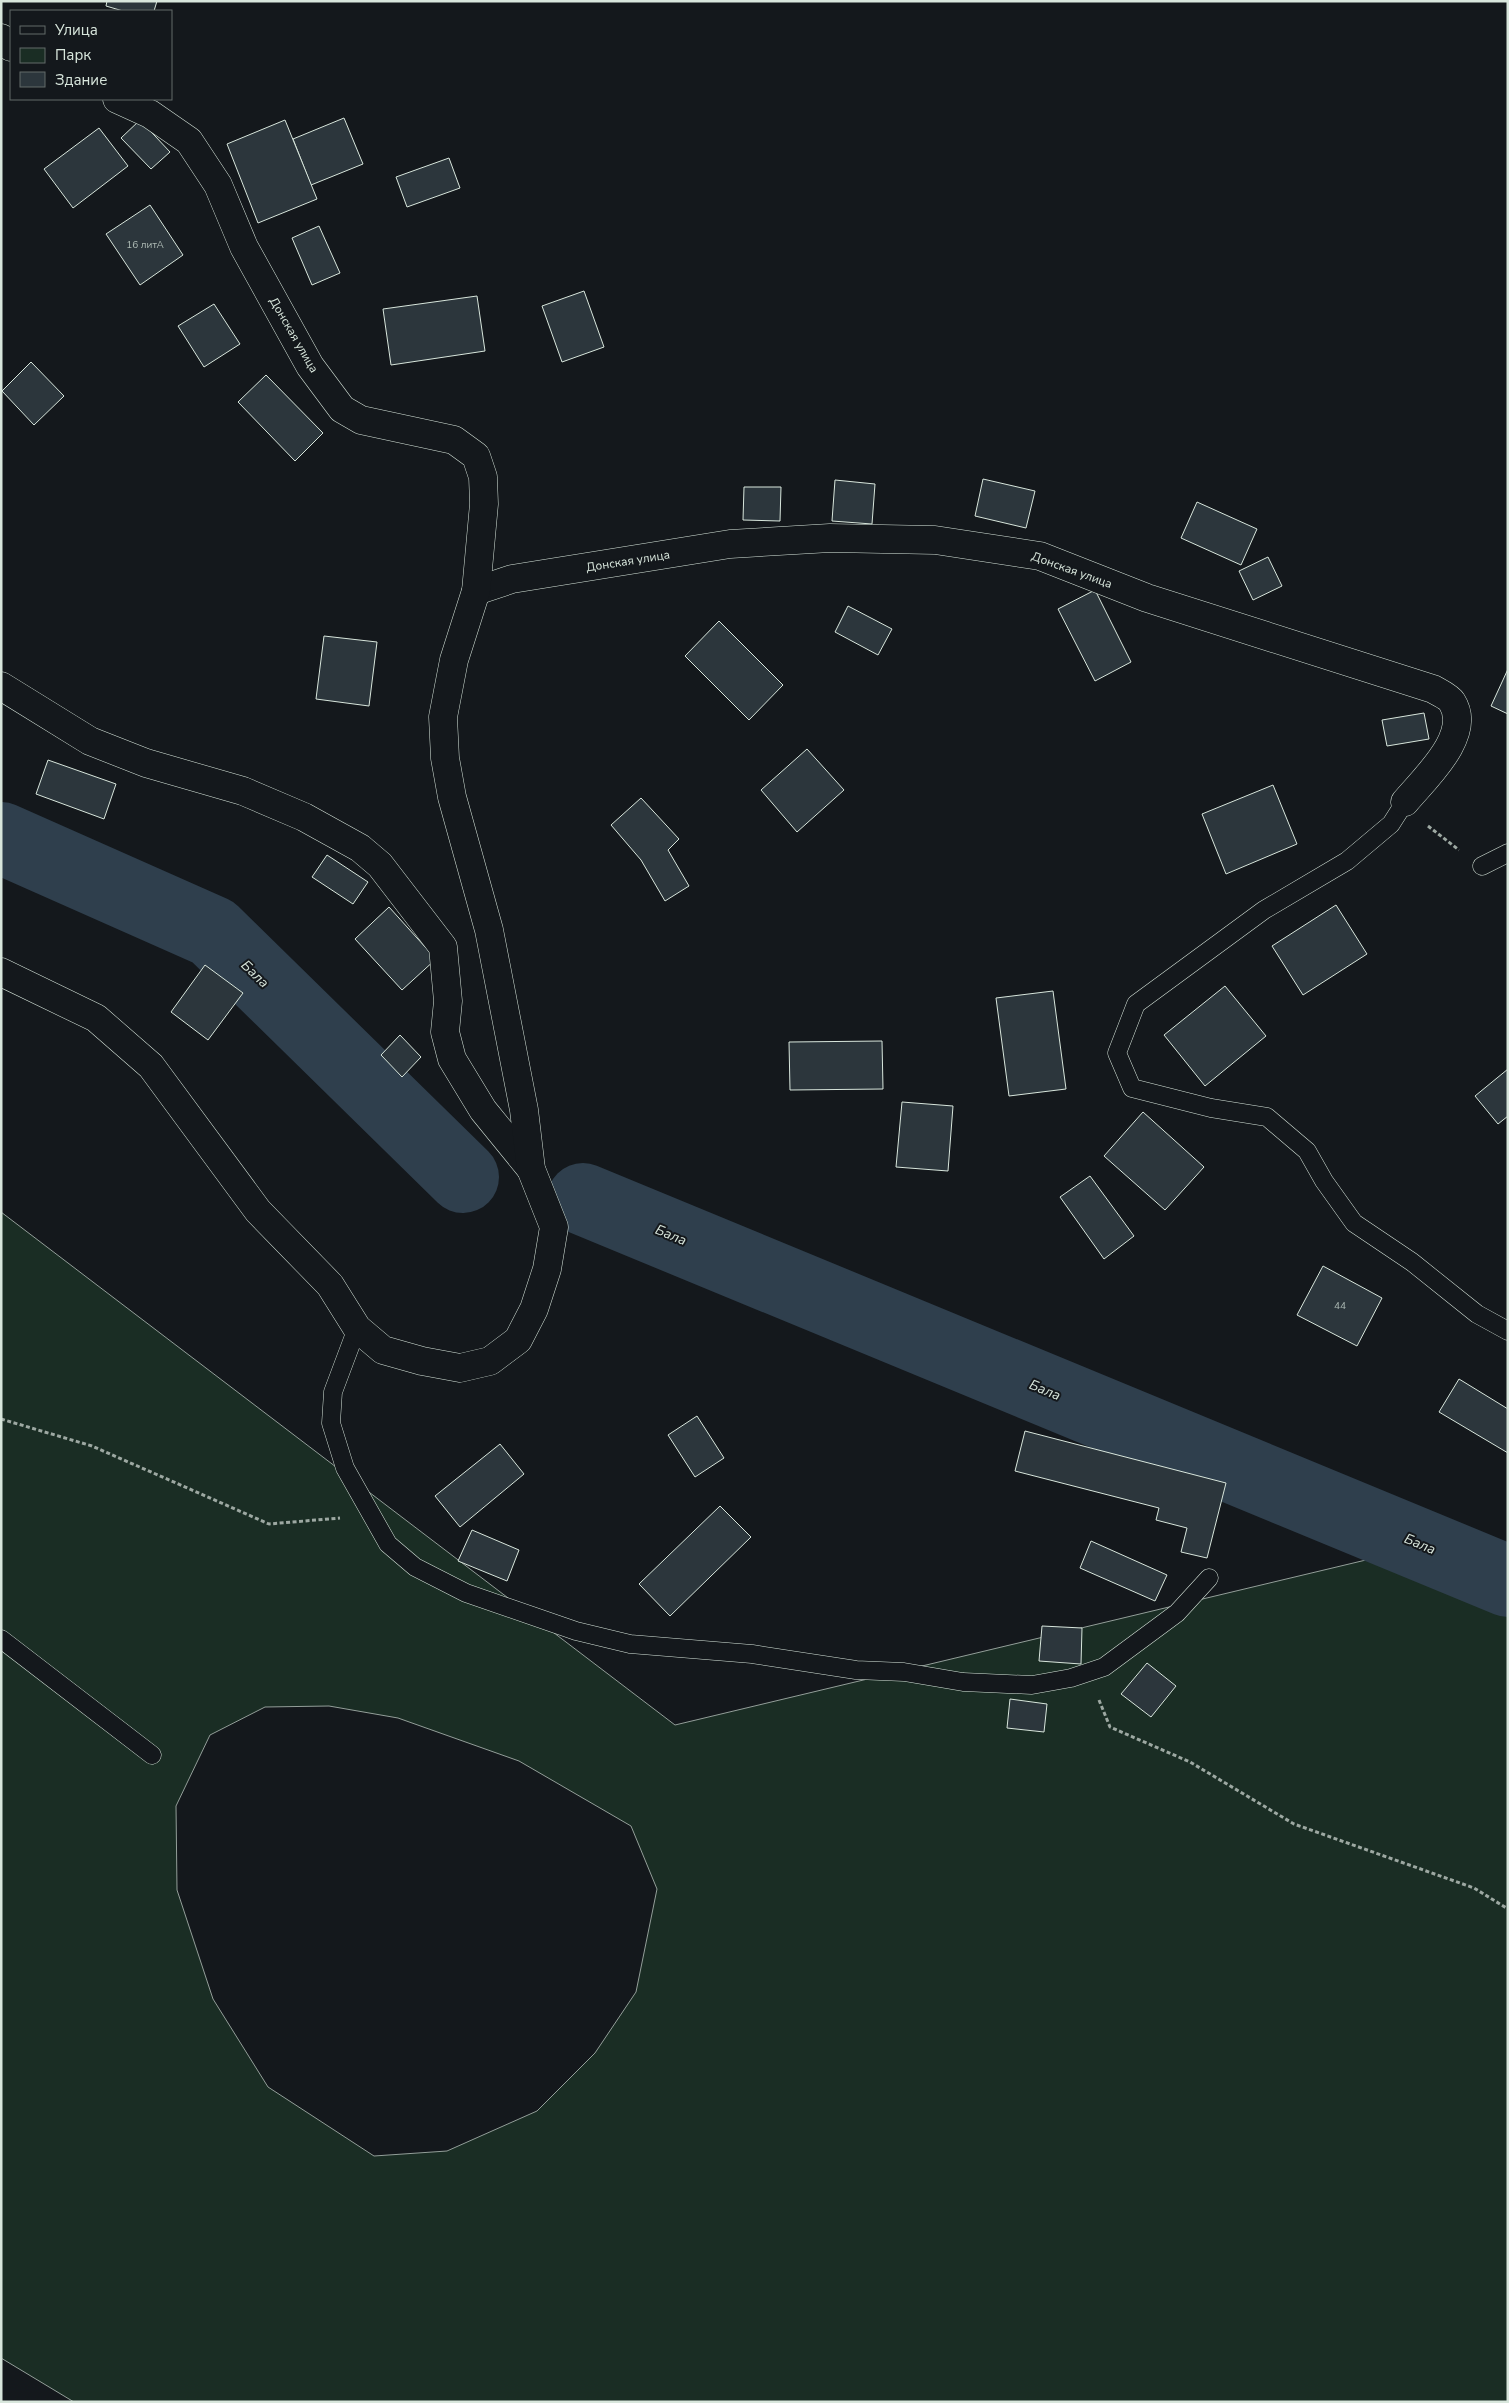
<svg xmlns="http://www.w3.org/2000/svg" width="1509" height="2403" viewBox="0 0 1509 2403" font-family="'Nunito Sans',sans-serif">
  <rect width="100%" height="100%" fill="#14181c"/>
  <!-- green -->
  <path fill="#1a2d24" stroke="#939e99" fill-rule="evenodd" d="M1,1212L675,1725L1391,1554L1508,1613V2402H74L1,2358ZM329,1706L398,1718L519,1761L631,1826L657,1889L636,1992L595,2053L537,2111L447,2151L374,2156L268,2087L213,1999L177,1890L176,1806L210,1735L265,1707Z"/>
  <g fill="none" stroke-linecap="round" stroke-linejoin="round">
    <!-- river -->
    <g stroke="#2f3f4d" stroke-width="72">
      <polyline points="1,838 213,932 463,1177"/>
      <polyline points="583,1199 1508,1581"/>
    </g>
  </g>
  <!-- building -->
  <g fill="#2c363c" stroke="#d8e6dc">
    <polygon points="107,1 157,1 154,11 123,11 106,6"/>
    <polygon points="344,118 363,164 311,185 293,139"/>
    <polygon points="140,120 170,152 151,169 121,138"/>
    <polygon points="285,120 317,199 258,223 227,144"/>
    <polygon points="99,128 128,166 73,208 44,169"/>
    <polygon points="449,158 460,188 407,207 396,177"/>
    <polygon points="150,205 183,255 140,285 106,234"/>
    <polygon points="319,226 340,273 312,285 292,238"/>
    <polygon points="584,291 604,347 562,362 542,306"/>
    <polygon points="477,296 485,351 391,365 383,309"/>
    <polygon points="214,304 240,344 204,367 178,326"/>
    <polygon points="31,362 64,396 34,425 2,391"/>
    <polygon points="266,375 323,433 295,461 238,402"/>
    <polygon points="983,479 1035,491 1026,528 975,516"/>
    <polygon points="835,480 875,484 872,524 832,521"/>
    <polygon points="744,487 781,487 780,521 743,520"/>
    <polygon points="1197,502 1257,529 1241,565 1181,538"/>
    <polygon points="1268,557 1282,586 1253,600 1239,571"/>
    <polygon points="1095,590 1131,662 1095,681 1058,609"/>
    <polygon points="848,606 892,629 878,655 835,632"/>
    <polygon points="719,621 783,685 749,720 685,656"/>
    <polygon points="324,636 377,642 369,706 316,699"/>
    <polygon points="1508,669 1508,714 1491,706"/>
    <polygon points="1424,713 1429,739 1387,746 1382,720"/>
    <polygon points="807,749 844,790 797,832 761,790"/>
    <polygon points="48,760 116,784 104,819 36,794"/>
    <polygon points="1273,785 1297,844 1226,874 1202,814"/>
    <polygon points="641,798 679,839 668,850 689,886 665,901 641,860 611,825"/>
    <polygon points="327,855 368,882 353,904 312,877"/>
    <polygon points="1336,905 1367,954 1303,995 1272,946"/>
    <polygon points="389,907 436,959 402,990 355,939"/>
    <polygon points="205,965 243,993 208,1040 171,1012"/>
    <polygon points="1225,986 1266,1036 1205,1086 1164,1035"/>
    <polygon points="1053,991 1066,1089 1009,1096 996,998"/>
    <polygon points="400,1035 421,1057 402,1077 381,1055"/>
    <polygon points="882,1041 883,1089 790,1090 789,1042"/>
    <polygon points="1508,1069 1508,1116 1498,1124 1475,1096"/>
    <polygon points="902,1102 953,1106 948,1171 896,1167"/>
    <polygon points="1143,1112 1204,1167 1165,1210 1104,1156"/>
    <polygon points="1090,1176 1134,1236 1104,1259 1060,1197"/>
    <polygon points="1323,1266 1382,1298 1357,1346 1297,1315"/>
    <polygon points="1459,1379 1508,1409 1508,1453 1439,1412"/>
    <polygon points="697,1416 724,1458 695,1477 668,1435"/>
    <polygon points="1025,1431 1226,1483 1207,1558 1181,1552 1187,1528 1156,1520 1159,1508 1015,1471"/>
    <polygon points="500,1444 524,1474 460,1527 435,1496"/>
    <polygon points="720,1506 751,1537 670,1616 639,1584"/>
    <polygon points="472,1530 519,1550 507,1581 458,1561"/>
    <polygon points="1091,1541 1167,1575 1155,1601 1080,1568"/>
    <polygon points="1042,1626 1082,1628 1081,1664 1039,1661"/>
    <polygon points="1147,1663 1176,1686 1151,1717 1121,1694"/>
    <polygon points="1010,1699 1047,1704 1044,1732 1007,1728"/>
  </g>
  <g fill="none" stroke-linecap="round" stroke-linejoin="round">
    <!-- service casing -->
    <g stroke="#d8e6dc" stroke-width="19">
      <g id="service">
        <polyline points="1405,802 1391,824 1347,861 1264,910 1136,1004 1117,1053 1132,1088 1211,1108 1267,1117 1307,1151 1324,1181 1354,1223 1412,1262 1477,1314 1508,1331"/>
        <polyline points="1482,866 1508,853"/>
        <polyline points="357,1328 333,1392 331,1423 345,1468 388,1544 415,1567 466,1593 576,1631 630,1644 752,1654 856,1670 904,1672 963,1682 1032,1685 1071,1678 1104,1667 1177,1613 1209,1578"/>
        <polyline points="1,1639 152,1755"/>
      </g>
    </g>
    <!-- minor casing -->
    <g stroke="#d8e6dc" stroke-width="29">
      <g id="minor">
        <polyline points="1,38 11,47"/>
        <path d="M476,591L512,579L730,544L830,538L935,540L1040,556L1147,598L1433,689C1438,692 1449,697 1452,702C1473,735 1424,779 1405,802"/>
        <polyline points="1,686 90,741 146,763 243,791 304,817 360,848 380,865 443,947 448,1001 445,1032 452,1059 483,1110 531,1169"/>
        <polyline points="1,972 96,1018 151,1066 258,1211 330,1285 357,1328 383,1350 422,1361 460,1368 490,1361 518,1340 534,1309 547,1269 554,1227 531,1169 524,1110 489,930 452,797 445,758 443,717 454,660 476,591 484,504 483,477 476,456 454,440 361,420 342,409 310,366 244,247 218,185 189,141 150,114 117,99"/>
      </g>
    </g>
    <!-- path -->
    <g stroke="#9da8a2" stroke-width="3" stroke-dasharray="4 2.5" stroke-linecap="butt">
      <polyline points="1428,826 1459,850"/>
      <polyline points="1,1419 92,1446 269,1524 340,1518"/>
      <polyline points="1099,1700 1110,1727 1190,1762 1294,1824 1474,1888 1508,1909"/>
    </g>
    <!-- service -->
    <use href="#service" stroke="#14181c" stroke-width="18"/>
    <!-- minor -->
    <use href="#minor" stroke="#14181c" stroke-width="28"/>
  </g>
  <g text-anchor="middle" dominant-baseline="central" stroke-width="4" stroke-linejoin="round" paint-order="stroke">
    <!-- number labels -->
    <g font-size="10" fill="#adbab4">
      <text x="145" y="245">16 литА</text>
      <text x="1340" y="1306">44</text>
    </g>
    <!-- street labels -->
    <g font-size="12" fill="#d8e6dc" stroke="#14181c">
      <text transform="translate(294 335) rotate(60)">Донская улица</text>
      <text transform="translate(628 561) rotate(-9)">Донская улица</text>
      <text transform="translate(1072 570) rotate(20)">Донская улица</text>
    </g>
    <!-- water labels -->
    <g font-size="14" font-style="italic" fill="#d8e6dc" stroke="#14181c">
      <text transform="translate(255 974) rotate(44)">Бала</text>
      <text transform="translate(671 1235) rotate(22)">Бала</text>
      <text transform="translate(1045 1390) rotate(22)">Бала</text>
      <text transform="translate(1420 1544) rotate(22)">Бала</text>
    </g>
  </g>
  <!-- border -->
  <rect width="1509" height="2403" fill="none" stroke="#d8e6dc" stroke-width="5"/>
  <!-- legend -->
  <rect x="10" y="10" width="162" height="90" fill="#14181c" stroke="#626a69"/>
  <rect x="20" y="26" width="25" height="8" fill="#14181c" stroke="#626a69"/>
  <text x="55" y="35" font-size="15" fill="#d8e6dc">Улица</text>
  <rect x="20" y="48" width="25" height="15" fill="#1a2d24" stroke="#626a69"/>
  <text x="55" y="60" font-size="15" fill="#d8e6dc">Парк</text>
  <rect x="20" y="72" width="25" height="15" fill="#2c363c" stroke="#626a69"/>
  <text x="55" y="85" font-size="15" fill="#d8e6dc">Здание</text>
</svg>
